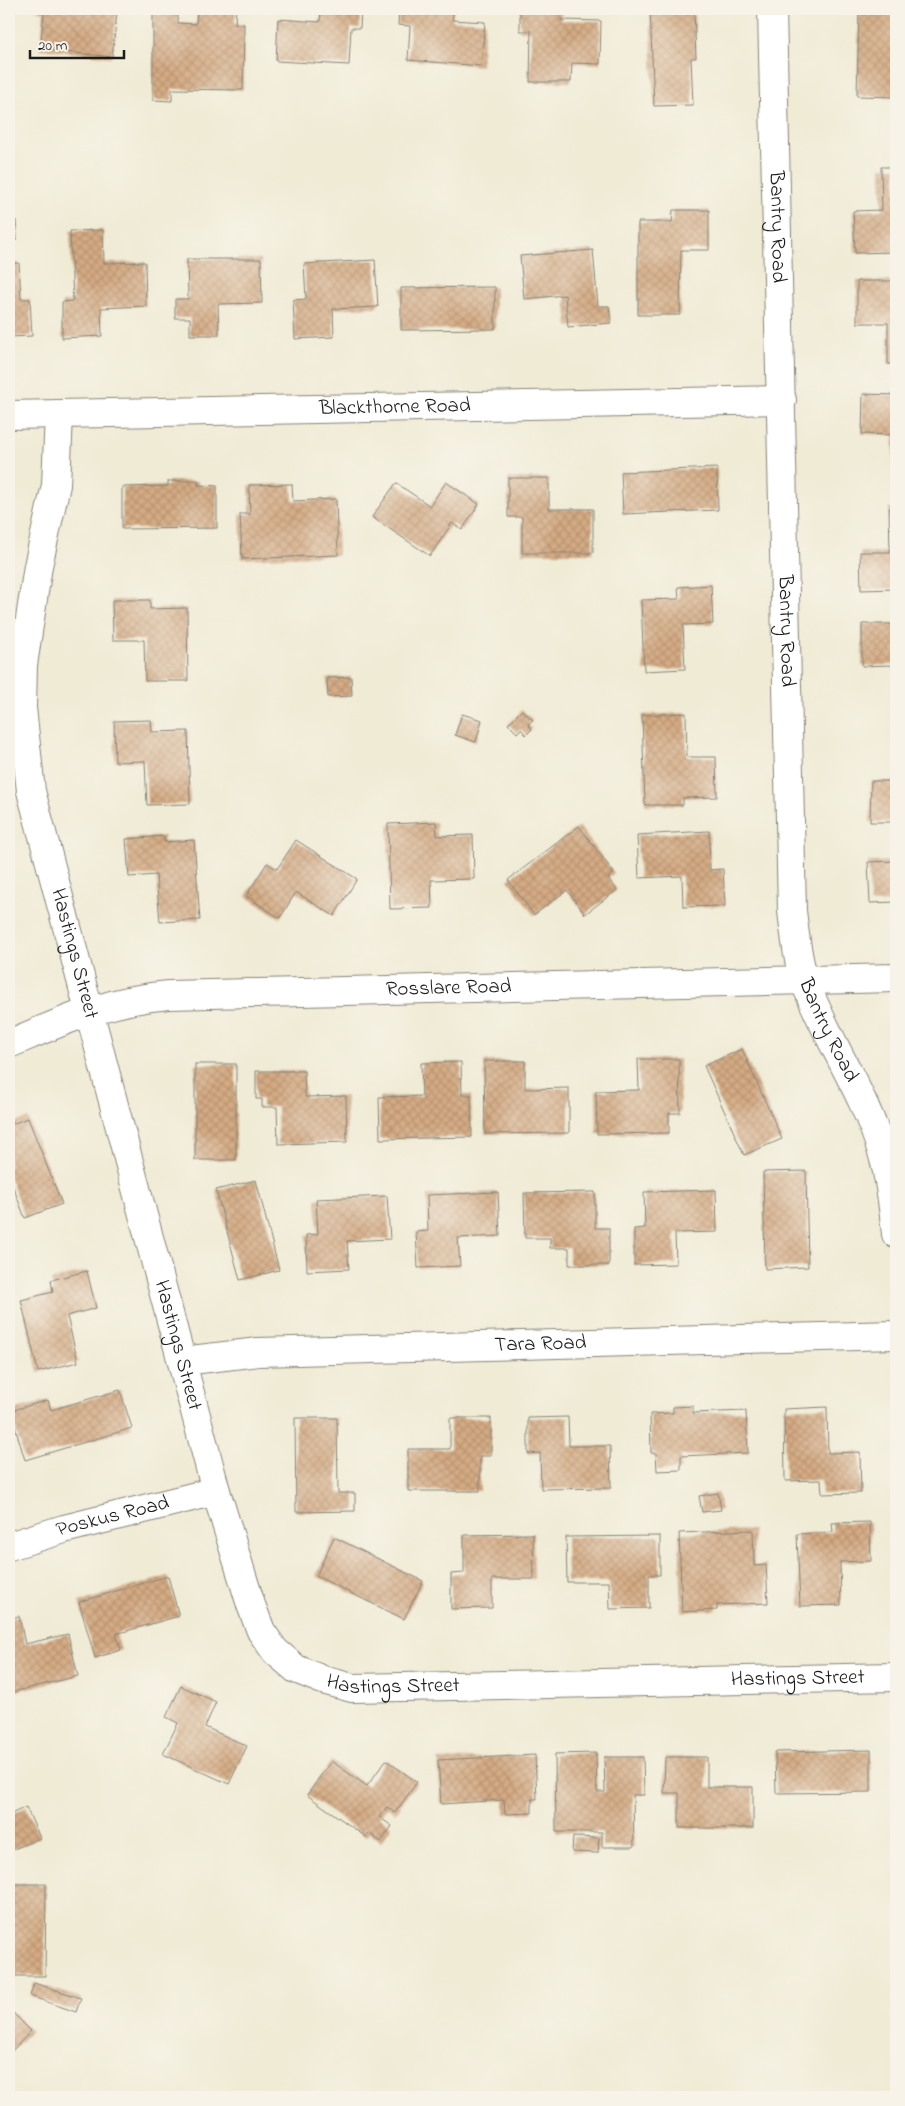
<svg xmlns="http://www.w3.org/2000/svg" width="905" height="2106" viewBox="0 0 905 2106" font-family="'Indie Flower',sans-serif">
  <defs>
    <pattern id="building-cross-hatch" width="8" height="8" patternUnits="userSpaceOnUse" patternTransform="scale(1.25)"><rect width="8" height="8" fill="#d4aa83"/><path d="M0 0l8 8M0 8l8-8" fill="none" stroke="#b59271"/></pattern>
  </defs>
  <rect width="100%" height="100%" fill="#f7f3e8"/>
  <filter id="ink" filterUnits="userSpaceOnUse"><feTurbulence type="fractalNoise" baseFrequency=".02" numOctaves="2"/><feDisplacementMap in="SourceGraphic" scale="10" xChannelSelector="R" yChannelSelector="G"/><feConvolveMatrix kernelMatrix="1 2 1 2 8 2 1 2 1" color-interpolation-filters="sRGB"/></filter>
  <filter id="wash" filterUnits="userSpaceOnUse"><feTurbulence type="fractalNoise" baseFrequency=".0096" numOctaves="4" result="noise"/><feDisplacementMap in="SourceGraphic" scale="20" xChannelSelector="R" yChannelSelector="G"/><feGaussianBlur stdDeviation="1.12" result="paint"/><feColorMatrix in="noise" values="0 0 0 0 0 0 0 0 0 0 0 0 0 0 0 0 0 1.4 0 .05"/><feComposite in="paint" operator="in"/></filter>
  <g filter="url(#wash)">
    <rect width="100%" height="100%" fill="#f0ebd5"/>
    <g id="blocks">
      <!-- building -->
      <g fill="url(#building-cross-hatch)">
        <polygon points="33,9 75,9 117,13 112,57 40,49 44,12"/>
        <polygon points="197,9 236,9 235,24 244,24 243,90 172,89 172,101 153,100 153,12 178,12 178,23 196,24"/>
        <polygon points="321,9 361,9 360,28 351,28 349,65 276,61 278,19 320,22"/>
        <polygon points="399,9 454,9 452,20 485,22 481,66 408,60 410,26 398,25"/>
        <polygon points="520,9 562,9 561,20 601,21 600,64 572,63 571,82 530,82 531,31 520,31"/>
        <polygon points="650,9 694,9 696,58 691,58 693,105 654,106"/>
        <polygon points="859,9 896,9 896,97 857,96"/>
        <polygon points="881,167 896,167 896,252 855,253 853,211 882,210"/>
        <polygon points="673,210 709,210 709,250 681,250 680,315 638,315 638,222 672,222"/>
        <polygon points="16,220 17,240 9,240 9,221"/>
        <polygon points="103,230 104,263 145,262 146,306 101,308 102,336 62,338 62,302 73,301 70,231"/>
        <polygon points="593,250 598,306 609,306 611,323 568,327 565,295 524,299 520,256"/>
        <polygon points="187,259 261,259 262,303 218,304 219,335 190,335 190,318 175,318 175,299 188,299"/>
        <polygon points="375,260 378,307 333,309 334,337 295,339 293,300 306,299 304,264"/>
        <polygon points="9,263 19,263 21,299 30,299 32,336 9,337"/>
        <polygon points="857,281 893,281 893,291 896,291 896,364 888,364 888,323 857,323"/>
        <polygon points="495,287 495,329 401,330 401,288"/>
        <polygon points="863,394 896,395 896,477 893,477 894,435 862,434"/>
        <polygon points="717,468 718,510 623,514 621,472"/>
        <polygon points="508,478 549,478 549,509 593,509 593,553 522,553 522,517 508,517"/>
        <polygon points="168,481 198,481 198,485 217,486 217,528 122,529 122,487 168,486"/>
        <polygon points="446,482 479,504 462,530 452,523 430,556 372,517 396,483 430,506"/>
        <polygon points="292,484 293,501 336,499 338,555 242,559 240,514 250,514 249,485"/>
        <polygon points="889,508 896,508 896,589 861,590 860,552 890,552"/>
        <polygon points="711,585 713,624 683,625 685,669 644,671 641,600 679,599 678,587"/>
        <polygon points="112,600 150,600 150,609 187,608 188,681 145,681 144,640 113,640"/>
        <polygon points="862,624 896,624 896,694 894,665 862,666"/>
        <polygon points="351,677 352,696 328,697 327,678"/>
        <polygon points="522,710 533,720 528,724 532,729 526,735 521,729 517,733 508,724"/>
        <polygon points="686,713 687,757 716,757 717,797 683,798 683,805 645,805 642,715"/>
        <polygon points="462,714 482,720 476,742 455,735"/>
        <polygon points="151,720 152,732 188,731 190,804 147,805 145,761 115,762 114,721"/>
        <polygon points="871,781 896,781 896,822 870,822"/>
        <polygon points="436,822 437,836 473,835 474,879 431,880 432,908 390,909 388,824"/>
        <polygon points="579,826 614,873 608,878 617,890 585,914 567,890 534,915 508,880"/>
        <polygon points="709,831 710,870 723,869 725,906 683,907 682,876 639,878 637,835"/>
        <polygon points="164,836 164,842 194,840 200,920 160,922 156,875 129,877 126,839"/>
        <polygon points="296,840 357,879 334,916 296,892 280,918 246,896 267,863 277,869"/>
        <polygon points="896,861 896,902 870,903 868,862"/>
        <polygon points="742,1049 782,1139 744,1155 704,1066"/>
        <polygon points="638,1059 679,1059 680,1113 669,1113 669,1133 597,1134 596,1091 639,1090"/>
        <polygon points="484,1061 525,1061 525,1089 569,1088 569,1133 485,1134"/>
        <polygon points="461,1062 462,1095 471,1095 472,1137 380,1139 379,1097 422,1096 421,1063"/>
        <rect x="195" y="1064" width="41" height="96"/>
        <polygon points="256,1071 304,1071 305,1097 346,1096 347,1142 278,1144 277,1107 262,1107 262,1099 256,1099"/>
        <polygon points="28,1118 62,1204 25,1218 9,1176 9,1125"/>
        <polygon points="806,1171 808,1267 765,1269 763,1172"/>
        <polygon points="256,1180 279,1270 240,1280 216,1190"/>
        <polygon points="716,1190 717,1232 675,1233 676,1264 634,1265 634,1229 645,1228 644,1192"/>
        <polygon points="498,1192 500,1236 458,1238 460,1266 418,1268 416,1232 428,1231 427,1195"/>
        <polygon points="595,1192 595,1228 609,1228 609,1265 569,1265 569,1248 550,1248 550,1238 525,1238 524,1193"/>
        <polygon points="387,1196 390,1239 347,1241 349,1269 307,1271 306,1235 318,1234 316,1199"/>
        <polygon points="87,1271 96,1308 67,1316 78,1362 38,1372 21,1300 53,1292 51,1280"/>
        <polygon points="120,1390 132,1428 25,1460 10,1411 48,1400 51,1410"/>
        <polygon points="693,1406 693,1413 746,1411 748,1453 681,1456 681,1470 657,1471 656,1453 651,1453 650,1414 673,1413 673,1407"/>
        <polygon points="827,1407 828,1453 860,1452 861,1493 822,1494 821,1480 785,1481 784,1409"/>
        <polygon points="568,1417 569,1446 610,1446 611,1488 541,1489 540,1453 528,1454 528,1418"/>
        <polygon points="295,1418 337,1418 338,1493 355,1493 355,1511 296,1512"/>
        <polygon points="450,1418 491,1418 491,1456 480,1456 480,1491 408,1491 408,1449 450,1449"/>
        <polygon points="718,1493 721,1510 702,1512 699,1496"/>
        <polygon points="870,1522 871,1561 840,1562 841,1605 800,1606 797,1534 833,1532 832,1523"/>
        <polygon points="753,1530 754,1566 766,1565 768,1603 717,1605 717,1610 682,1612 679,1533"/>
        <polygon points="533,1534 534,1579 492,1579 492,1608 451,1609 451,1574 464,1573 464,1535"/>
        <polygon points="660,1536 660,1575 649,1575 649,1608 610,1609 609,1582 567,1582 566,1537"/>
        <polygon points="334,1537 423,1581 404,1619 316,1576"/>
        <polygon points="168,1576 179,1616 116,1634 121,1650 95,1658 79,1602"/>
        <polygon points="19,1616 25,1644 68,1634 78,1676 9,1693 9,1619"/>
        <polygon points="181,1686 216,1702 205,1727 247,1746 229,1784 163,1754 178,1723 166,1717"/>
        <polygon points="871,1750 871,1792 776,1793 775,1752"/>
        <polygon points="596,1753 597,1792 605,1792 604,1757 643,1757 644,1795 633,1795 634,1847 602,1847 602,1832 556,1832 555,1754"/>
        <polygon points="535,1755 537,1799 532,1799 532,1813 505,1814 504,1800 441,1804 438,1760"/>
        <polygon points="665,1757 707,1757 707,1787 753,1787 753,1828 679,1828 679,1793 664,1793"/>
        <polygon points="386,1760 417,1782 395,1813 387,1807 379,1817 392,1826 381,1842 369,1833 366,1837 307,1795 331,1761 367,1786"/>
        <polygon points="26,1807 40,1838 9,1851 9,1815"/>
        <polygon points="573,1837 599,1838 598,1853 572,1852"/>
        <polygon points="9,1884 46,1884 45,1976 9,1976"/>
        <polygon points="34,1983 81,1998 76,2012 30,1996"/>
        <polygon points="9,2009 31,2031 9,2054"/>
      </g>
    </g>
  </g>
  <g filter="url(#ink)">
    <use href="#blocks" fill-opacity="0" stroke="#868478" stroke-width="1"/>
    <g fill="none" stroke-linecap="round" stroke-linejoin="round">
      <!-- minor casing -->
      <g stroke="#868478" stroke-width="30">
        <g id="minor">
          <path id="s1" d="M772,9L792,911C795,934 797,959 805,982C827,1040 864,1092 882,1152C890,1179 893,1206 896,1234"/>
          <path id="s2" d="M59,414L56,485L38,566L23,665L22,708L31,791L216,1491L251,1605L261,1631L275,1651L296,1669L323,1680L352,1688L896,1677"/>
          <path id="s3" d="M9,415L782,400"/>
          <path id="s4" d="M9,1044C65,1020 108,1000 169,995L896,978"/>
          <path id="s5" d="M183,1361L258,1352L896,1335"/>
          <path id="s6" d="M9,1546L64,1529L216,1491"/>
        </g>
      </g>
      <!-- minor -->
      <use href="#minor" stroke="#fff" stroke-width="28"/>
    </g>
  </g>
  <g text-anchor="middle" dominant-baseline="central" stroke-width="4" stroke-linejoin="round" paint-order="stroke">
    <!-- street labels -->
    <g font-size="21" fill="#1c1c1c" stroke="#f7f3e8">
      <text stroke="none"><textPath href="#s1" startOffset="218">Bantry Road</textPath></text>
      <text stroke="none"><textPath href="#s3" startOffset="386">Blackthorne Road</textPath></text>
      <text stroke="none"><textPath href="#s1" startOffset="622">Bantry Road</textPath></text>
      <text stroke="none"><textPath href="#s2" startOffset="549">Hastings Street</textPath></text>
      <text stroke="none"><textPath href="#s4" startOffset="448">Rosslare Road</textPath></text>
      <text stroke="none"><textPath href="#s1" startOffset="1028">Bantry Road</textPath></text>
      <text stroke="none"><textPath href="#s5" startOffset="358">Tara Road</textPath></text>
      <text stroke="none"><textPath href="#s2" startOffset="954">Hastings Street</textPath></text>
      <text stroke="none"><textPath href="#s6" startOffset="108">Poskus Road</textPath></text>
      <text stroke="none"><textPath href="#s2" startOffset="1809">Hastings Street</textPath></text>
      <text stroke="none"><textPath href="#s2" startOffset="1404">Hastings Street</textPath></text>
    </g>
  </g>
  <!-- margin -->
  <rect width="905" height="2106" fill="none" stroke="#f7f3e8" stroke-width="30"/>
  <!-- scale -->
  <path d="M30 50v8h94v-8" fill="none" stroke="#1c1c1c" stroke-width="2.5"/>
  <text x="38" y="50" font-size="15" fill="#1c1c1c" stroke="#f7f3e8" stroke-width="4" paint-order="stroke">20 m</text>
</svg>
